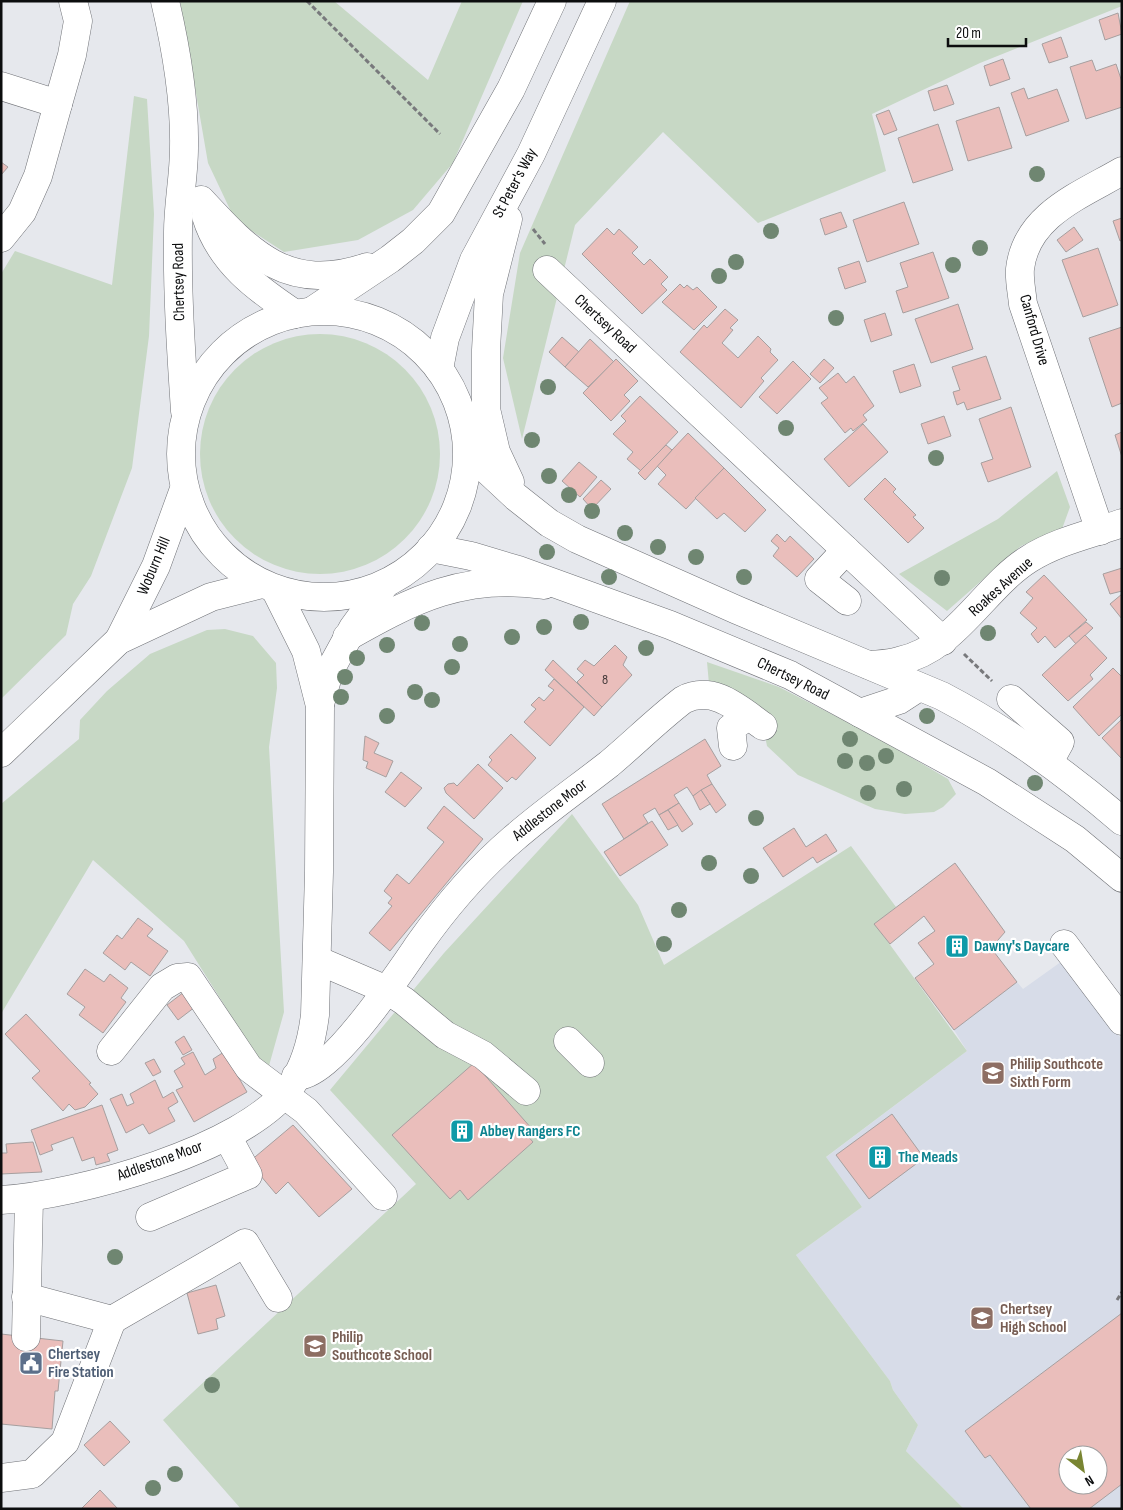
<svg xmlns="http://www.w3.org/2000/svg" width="1123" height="1510" viewBox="0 0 1123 1510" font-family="'Sofia Sans Condensed',sans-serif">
  <rect width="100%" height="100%" fill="#e6e8ed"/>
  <!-- built -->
  <path fill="#d7dce8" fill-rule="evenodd" d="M1065,959L1122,1040V1509H964L906,1451L918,1425L893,1390L890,1381L796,1255L862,1207L825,1158L967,1051L954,1030L1017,982L1023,989ZM1068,1455H1098V1485H1068Z"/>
  <!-- green -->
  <g fill="#c7d8c5">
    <polygon points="180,1 334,1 428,80 462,1 523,1 453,163 413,210 358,240 284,252 235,220 208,163"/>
    <polygon points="630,1 1120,1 1122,6 980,63 872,114 886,171 758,223 663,132 575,225 522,439 503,358 520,253"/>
    <polygon points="134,96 147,99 154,214 149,336 132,468 91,576 73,604 66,635 1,699 1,274 15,251 112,285"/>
    <circle cx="320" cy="454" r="120"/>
    <polygon points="1057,471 1070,507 1062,529 1021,546 947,611 899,574 998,519"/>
    <polygon points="225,629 253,636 276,663 277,688 269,747 284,1012 267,1073 184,941 93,860 1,1014 1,804 79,739 80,720 107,691 150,654 207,630"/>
    <polygon points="707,662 779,687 880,739 948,779 956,794 943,807 934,812 905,814 875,809 798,775 767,746 763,726 710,695"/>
    <polygon points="572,814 638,905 664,965 851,846 896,907 875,924 967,1051 826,1157 862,1207 796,1255 890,1381 893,1390 918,1425 906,1451 964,1509 241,1509 163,1420 416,1184 330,1090 444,953"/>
  </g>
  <!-- building -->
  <g fill="#eabebb" stroke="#a69f9f" fill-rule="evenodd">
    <polygon points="1118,13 1122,34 1105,40 1099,20"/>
    <polygon points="1061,37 1068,57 1049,63 1042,44"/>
    <polygon points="1003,59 1010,79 990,86 984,66"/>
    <polygon points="1092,60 1096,71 1116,64 1122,82 1122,107 1086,119 1070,67"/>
    <polygon points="947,85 954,104 934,111 928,91"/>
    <polygon points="1024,88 1028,99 1057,89 1069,121 1026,136 1011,93"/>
    <polygon points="999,107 1012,148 968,161 956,121"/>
    <polygon points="889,110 897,130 884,135 876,115"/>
    <polygon points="938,124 953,170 913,183 898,138"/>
    <polygon points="1,162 8,167 1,175"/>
    <polygon points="904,202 919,244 867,262 853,220"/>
    <polygon points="841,212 847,227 825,235 820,219"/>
    <polygon points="1122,218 1122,240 1120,241 1113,221"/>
    <polygon points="1074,227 1083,240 1066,252 1057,240"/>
    <polygon points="607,228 614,235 619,229 638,247 632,253 644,265 650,259 668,277 661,284 667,290 642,314 582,254"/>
    <polygon points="1098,248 1118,305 1083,317 1062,260"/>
    <polygon points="933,252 949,298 903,313 896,291 908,287 900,263"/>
    <polygon points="859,261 866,282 845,289 838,268"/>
    <polygon points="680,284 684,288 687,285 693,290 697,287 717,307 694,330 662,302"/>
    <polygon points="958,304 973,349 931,363 915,319"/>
    <polygon points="725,309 738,320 730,328 733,330 722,343 738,358 758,336 771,349 770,352 778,360 761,378 764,381 741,408 680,352 704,325 707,328"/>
    <polygon points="885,313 892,335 871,342 864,320"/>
    <polygon points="1122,327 1122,403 1112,407 1089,338"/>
    <polygon points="562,337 579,352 565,367 549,352"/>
    <polygon points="590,339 614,362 588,387 565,367"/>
    <polygon points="986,356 1001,399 967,410 964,402 957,405 953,392 960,390 952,367"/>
    <polygon points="616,359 638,381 624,395 630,401 611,421 583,393"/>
    <polygon points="824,359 834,368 820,383 810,374"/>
    <polygon points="793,361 811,379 777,414 759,397"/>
    <polygon points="914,364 921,386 900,393 893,371"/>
    <polygon points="838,373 846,383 854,376 874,406 863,415 867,420 853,431 851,428 845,433 821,403 828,398 819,388"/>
    <polygon points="640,396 678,432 641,471 627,459 633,452 613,434 626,421 621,416"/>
    <polygon points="1011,407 1031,467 988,482 981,463 993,459 979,419"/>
    <polygon points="944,416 951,436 928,444 921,424"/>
    <polygon points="863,424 888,452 849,487 824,459"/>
    <polygon points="1122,432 1122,457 1115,435"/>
    <polygon points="688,433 724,468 686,509 658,484 666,475 657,466"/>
    <polygon points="666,445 672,450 645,480 638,473"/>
    <polygon points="579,462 597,477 580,497 562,481"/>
    <polygon points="724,468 766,510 745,532 724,513 717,519 695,498"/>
    <polygon points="885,478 896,489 893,492 916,515 913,517 924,528 908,543 864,499"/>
    <polygon points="601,480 611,489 592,509 583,499"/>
    <polygon points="777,534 785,542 790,536 814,559 797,577 773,556 779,548 771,541"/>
    <polygon points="1122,568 1122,591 1110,594 1103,574"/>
    <polygon points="1044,575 1087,620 1055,648 1045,636 1038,643 1031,634 1037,628 1020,613 1033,598 1026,592"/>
    <polygon points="1122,594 1122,619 1110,604"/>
    <polygon points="1086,622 1093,628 1076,644 1069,636"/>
    <polygon points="1085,635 1107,658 1090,675 1093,679 1068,701 1042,675"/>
    <polygon points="615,645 627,657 623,665 632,675 602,707 577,682 584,675 577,669 585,660 594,666"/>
    <polygon points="553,660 602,707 594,716 545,670"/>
    <polygon points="1113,668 1122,677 1122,714 1099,736 1073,707"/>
    <polygon points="554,679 584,707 550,746 524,722 536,709 531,705 539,697 544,701 554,690 548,686"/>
    <polygon points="1122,719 1122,759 1102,738"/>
    <polygon points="511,734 536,758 516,780 512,777 507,782 488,765 492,760 489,757"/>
    <polygon points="365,736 379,743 374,753 393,761 386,777 366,768 368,762 363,760"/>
    <polygon points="705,739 721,766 707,775 712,784 693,796 687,787 674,795 679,803 659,815 655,808 643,815 648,823 624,839 602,804"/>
    <polygon points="478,764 503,788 474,819 446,793 444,788 448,784 454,783 457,786"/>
    <polygon points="401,772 422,788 405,807 385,792"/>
    <polygon points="712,784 726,805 716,813 701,790"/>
    <polygon points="701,790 710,804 700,810 693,796"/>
    <polygon points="679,803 693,824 682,832 668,810"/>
    <polygon points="444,806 483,839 390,951 369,933 392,906 388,903 392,898 384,891 397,874 409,884 444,842 427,828"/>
    <polygon points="668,810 678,825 668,830 659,815"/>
    <polygon points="652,821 668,845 620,876 604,852"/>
    <polygon points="794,828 806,847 826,834 837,851 817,863 813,857 783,877 763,848"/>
    <polygon points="955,863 1005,932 991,948 1017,982 954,1030 915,978 934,964 918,943 935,931 924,916 890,944 874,924"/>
    <polygon points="138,918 153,929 147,936 168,951 150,976 131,962 125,970 103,953 117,935 122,939"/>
    <polygon points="85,969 104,982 110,974 128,988 121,998 126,1002 103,1033 79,1015 85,1007 67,994"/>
    <polygon points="184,992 195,1007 178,1020 167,1005"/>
    <polygon points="26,1014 91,1083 89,1084 98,1094 85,1107 75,1110 69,1104 63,1111 32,1078 40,1071 5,1034"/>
    <polygon points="184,1036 192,1050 183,1055 175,1042"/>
    <polygon points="193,1052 205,1075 216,1068 213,1059 224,1052 247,1092 194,1122 176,1090 183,1087 174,1071 185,1064 181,1058"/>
    <polygon points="154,1059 161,1072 153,1076 145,1063"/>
    <polygon points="474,1063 532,1129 526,1134 533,1142 468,1200 460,1190 450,1199 392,1135"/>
    <polygon points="155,1080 163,1098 173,1092 178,1102 168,1108 175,1121 149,1134 143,1124 126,1133 110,1099 122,1094 127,1106 134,1103 130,1094"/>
    <polygon points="102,1105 118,1150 107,1154 110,1161 96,1165 94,1157 82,1161 73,1137 51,1145 53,1150 40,1155 31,1130"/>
    <polygon points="892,1114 924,1158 869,1199 836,1155"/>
    <polygon points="293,1125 352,1189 319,1217 288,1182 276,1194 249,1162"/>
    <polygon points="33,1142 42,1172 1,1174 1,1153 7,1153 6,1144"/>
    <polygon points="216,1285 225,1316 216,1319 218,1329 198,1334 187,1293"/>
    <path d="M1122,1313V1484L1089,1509H1031L990,1455L985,1458L965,1431ZM1068,1455H1098V1485H1068Z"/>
    <polygon points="1,1334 63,1341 58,1391 55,1391 52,1429 1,1424"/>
    <polygon points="110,1421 130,1442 104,1466 84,1445"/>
    <polygon points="100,1490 118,1509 81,1509"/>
  </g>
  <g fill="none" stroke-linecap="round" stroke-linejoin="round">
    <!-- minor casing -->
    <g stroke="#707277" stroke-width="29">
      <g id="minor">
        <polyline points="1,86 58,104 72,55 78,21 73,1"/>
        <polyline points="1,238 22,212 38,176 58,104"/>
        <polyline points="547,270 943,641"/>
        <path d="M1100,531L1023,304C1022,293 1019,280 1020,269C1026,215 1081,195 1122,171"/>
        <polyline points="846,550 819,579 847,601"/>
        <path d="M347,637C414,599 465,573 544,585"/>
        <path d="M869,665C879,664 890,664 899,661C956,649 983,588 1029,559C1057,541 1092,534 1122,523"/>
        <polyline points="1011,699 1060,742 1049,762"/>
        <polyline points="320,704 329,672 353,628 385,584"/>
        <polyline points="733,746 731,728 748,716"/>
        <polyline points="1064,944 1122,1021"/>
        <polyline points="317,960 387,990 404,1001 445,1035 483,1055 526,1091"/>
        <polyline points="568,1041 590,1063"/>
        <polyline points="111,1051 162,987 177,978 188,977 249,1068 306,1111 383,1196"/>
        <path d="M296,1076C331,1077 400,972 420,943C447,905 478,869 513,839C544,812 577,789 609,764C634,743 657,720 683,700C713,684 739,709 763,726"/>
        <path d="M1,1200C77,1195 244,1150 291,1086C305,1066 312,1039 315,1015L319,872L320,706L306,651L275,589"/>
        <polyline points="150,1217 248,1175 227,1136"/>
        <polyline points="112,1320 245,1243 278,1298"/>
        <polyline points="26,1337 29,1198"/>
        <polyline points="1,1478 32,1474 65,1442 112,1320 26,1297"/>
      </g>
    </g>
    <!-- major casing -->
    <g stroke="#707277" stroke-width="29">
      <g id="major">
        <path d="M165,1C176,48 185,100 184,148C184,176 178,204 178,232C177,292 181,351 185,411"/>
        <path d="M201,200C250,253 288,294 367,267"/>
        <path d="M206,216C220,262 256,288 295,314"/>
        <polyline points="508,219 489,294 486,350 486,409 496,452 510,482"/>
        <circle cx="324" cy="454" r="143"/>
        <polyline points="312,311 390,259 413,241 441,213 511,89 552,1"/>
        <polyline points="439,369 445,338 474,260 531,154 602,1"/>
        <path d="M467,441L487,470L516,497L549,523L577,539L737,610L942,696C1007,730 1066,773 1122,821"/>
        <polyline points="431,548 471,556 518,570 670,625 790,675 987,782 1075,839 1122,878"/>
        <polyline points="119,640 156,566 184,489"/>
        <polyline points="860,713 899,700 919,687"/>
        <polyline points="1,753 119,640 211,597 262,584"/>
      </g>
    </g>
    <!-- path -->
    <g stroke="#78797c" stroke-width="3" stroke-dasharray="5 2.5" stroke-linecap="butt">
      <polyline points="307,1 440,134"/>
      <polyline points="533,229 545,244"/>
      <polyline points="964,654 992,681"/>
      <polyline points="1117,1300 1122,1292"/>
    </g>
    <!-- minor -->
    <use href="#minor" stroke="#fff" stroke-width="28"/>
    <!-- major -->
    <use href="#major" stroke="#fff" stroke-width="28"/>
  </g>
  <!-- trees -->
  <g fill="#6f8671">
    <circle cx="1037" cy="174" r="8"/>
    <circle cx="771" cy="231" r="8"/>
    <circle cx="980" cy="248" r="8"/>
    <circle cx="736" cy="262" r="8"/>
    <circle cx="953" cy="265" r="8"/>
    <circle cx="719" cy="276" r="8"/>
    <circle cx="836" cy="318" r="8"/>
    <circle cx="548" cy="387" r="8"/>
    <circle cx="786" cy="428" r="8"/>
    <circle cx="532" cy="440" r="8"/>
    <circle cx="936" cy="458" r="8"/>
    <circle cx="549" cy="476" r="8"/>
    <circle cx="569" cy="495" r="8"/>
    <circle cx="592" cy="511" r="8"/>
    <circle cx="625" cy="533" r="8"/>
    <circle cx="658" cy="547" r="8"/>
    <circle cx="547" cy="552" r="8"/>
    <circle cx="696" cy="557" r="8"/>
    <circle cx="609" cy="577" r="8"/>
    <circle cx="744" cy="577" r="8"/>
    <circle cx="942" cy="578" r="8"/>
    <circle cx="581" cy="622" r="8"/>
    <circle cx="422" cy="623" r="8"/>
    <circle cx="544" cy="627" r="8"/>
    <circle cx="988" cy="633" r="8"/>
    <circle cx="512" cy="637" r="8"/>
    <circle cx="460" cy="644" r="8"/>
    <circle cx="387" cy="645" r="8"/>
    <circle cx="646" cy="648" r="8"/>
    <circle cx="357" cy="658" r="8"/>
    <circle cx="452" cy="667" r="8"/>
    <circle cx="345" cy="677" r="8"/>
    <circle cx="415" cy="692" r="8"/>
    <circle cx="341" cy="697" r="8"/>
    <circle cx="432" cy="700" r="8"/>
    <circle cx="387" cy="716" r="8"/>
    <circle cx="927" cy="716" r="8"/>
    <circle cx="850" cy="739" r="8"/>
    <circle cx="886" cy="756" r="8"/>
    <circle cx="845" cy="761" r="8"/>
    <circle cx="867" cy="763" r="8"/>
    <circle cx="1035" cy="783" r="8"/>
    <circle cx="904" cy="789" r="8"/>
    <circle cx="868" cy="793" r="8"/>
    <circle cx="756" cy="818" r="8"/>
    <circle cx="709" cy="863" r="8"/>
    <circle cx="751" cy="876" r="8"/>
    <circle cx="679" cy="910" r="8"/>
    <circle cx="664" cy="944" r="8"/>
    <circle cx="115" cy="1257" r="8"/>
    <circle cx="212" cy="1385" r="8"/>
    <circle cx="175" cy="1474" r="8"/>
    <circle cx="153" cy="1488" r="8"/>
  </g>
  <!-- icons -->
  <defs>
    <g id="building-square" transform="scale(1.25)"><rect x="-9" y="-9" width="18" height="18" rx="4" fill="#0f9aa8" stroke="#fff"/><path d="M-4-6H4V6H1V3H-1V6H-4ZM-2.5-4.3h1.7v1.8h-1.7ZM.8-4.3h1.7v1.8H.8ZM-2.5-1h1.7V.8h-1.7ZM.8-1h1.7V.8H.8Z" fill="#fff"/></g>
    <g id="school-square" transform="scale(1.25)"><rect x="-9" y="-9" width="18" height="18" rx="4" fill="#8d6e63" stroke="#fff"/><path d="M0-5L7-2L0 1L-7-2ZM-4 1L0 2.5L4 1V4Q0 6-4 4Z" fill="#fff"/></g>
    <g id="civic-square" transform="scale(1.25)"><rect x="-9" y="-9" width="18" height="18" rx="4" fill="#5c6f8a" stroke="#fff"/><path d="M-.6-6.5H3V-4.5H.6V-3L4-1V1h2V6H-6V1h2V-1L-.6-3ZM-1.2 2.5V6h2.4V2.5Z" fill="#fff"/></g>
  </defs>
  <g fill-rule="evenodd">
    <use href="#building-square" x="957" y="946"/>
    <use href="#school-square" x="993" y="1073"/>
    <use href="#building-square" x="462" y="1131"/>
    <use href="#building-square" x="880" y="1157"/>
    <use href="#school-square" x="982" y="1318"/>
    <use href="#school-square" x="315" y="1346"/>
    <use href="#civic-square" x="31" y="1363"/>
  </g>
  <g text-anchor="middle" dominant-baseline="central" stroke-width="4.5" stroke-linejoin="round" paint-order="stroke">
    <!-- number labels -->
    <g font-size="14" fill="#443939">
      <text x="605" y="679">8</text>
    </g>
    <!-- street labels -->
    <g font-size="16" fill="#0c0d0e" stroke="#fff">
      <text transform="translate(515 183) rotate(-62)">St Peter's Way</text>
      <text transform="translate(179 282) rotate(-91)">Chertsey Road</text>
      <text transform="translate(605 324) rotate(43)">Chertsey Road</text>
      <text transform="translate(1034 330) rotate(74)">Canford Drive</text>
      <text transform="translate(154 566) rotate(-67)">Woburn Hill</text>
      <text transform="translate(1001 587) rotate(-42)">Roakes Avenue</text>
      <text transform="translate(793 679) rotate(26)">Chertsey Road</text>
      <text transform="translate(550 810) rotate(-38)">Addlestone Moor</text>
      <text transform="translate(160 1161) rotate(-20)">Addlestone Moor</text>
    </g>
    <!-- culture labels -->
    <g font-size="16" font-weight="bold" fill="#0d838f" stroke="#fff" text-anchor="start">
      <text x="974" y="946">Dawny's Daycare</text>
      <text x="480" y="1131">Abbey Rangers FC</text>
      <text x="898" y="1157">The Meads</text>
    </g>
    <!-- education labels -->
    <g font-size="16" font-weight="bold" fill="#785e54" stroke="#fff" text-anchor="start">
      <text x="1010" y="1064">Philip Southcote<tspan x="1010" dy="18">Sixth Form</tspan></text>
      <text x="1000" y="1309">Chertsey<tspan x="1000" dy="18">High School</tspan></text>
      <text x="332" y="1337">Philip<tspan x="332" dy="18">Southcote School</tspan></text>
    </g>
    <!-- service labels -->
    <g font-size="16" font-weight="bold" fill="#4e5e75" stroke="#fff" text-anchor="start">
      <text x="48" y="1354">Chertsey<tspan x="48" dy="18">Fire Station</tspan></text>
    </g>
  </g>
  <!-- border -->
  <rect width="1123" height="1510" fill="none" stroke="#0c0d0e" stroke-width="5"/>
  <!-- north arrow -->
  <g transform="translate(1083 1470) rotate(149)"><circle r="24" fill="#ffffff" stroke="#9e9e9f"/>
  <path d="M0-4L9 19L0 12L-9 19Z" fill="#798532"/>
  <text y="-8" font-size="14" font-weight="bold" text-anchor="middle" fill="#0c0d0e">N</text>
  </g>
  <!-- scale -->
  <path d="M948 38v8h78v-8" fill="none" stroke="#0c0d0e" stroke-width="2.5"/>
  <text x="956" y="38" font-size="15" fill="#0c0d0e" stroke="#ffffff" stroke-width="4" paint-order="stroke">20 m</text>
</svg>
